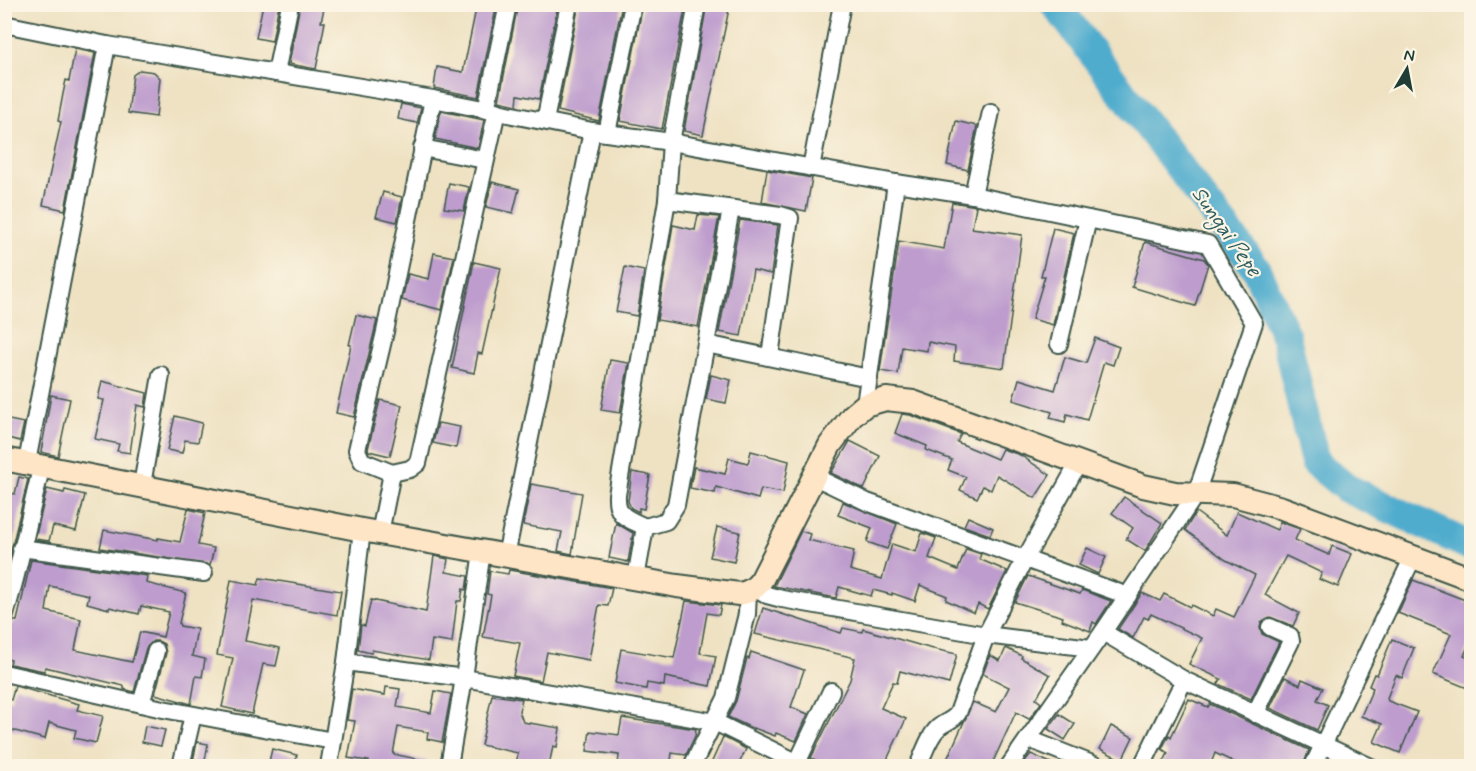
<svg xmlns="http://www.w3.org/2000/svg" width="1476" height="771" viewBox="0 0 1476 771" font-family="Mynerve,sans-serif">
  <rect width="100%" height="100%" fill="#fcf5e5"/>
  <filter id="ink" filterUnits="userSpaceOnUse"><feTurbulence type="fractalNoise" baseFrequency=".0167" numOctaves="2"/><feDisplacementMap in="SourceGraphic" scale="12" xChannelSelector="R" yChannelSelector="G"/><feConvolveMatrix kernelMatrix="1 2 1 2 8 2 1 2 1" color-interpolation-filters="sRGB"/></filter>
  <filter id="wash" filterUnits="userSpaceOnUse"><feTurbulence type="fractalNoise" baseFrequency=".008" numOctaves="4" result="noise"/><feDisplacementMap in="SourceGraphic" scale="24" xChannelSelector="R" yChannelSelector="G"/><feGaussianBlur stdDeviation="1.35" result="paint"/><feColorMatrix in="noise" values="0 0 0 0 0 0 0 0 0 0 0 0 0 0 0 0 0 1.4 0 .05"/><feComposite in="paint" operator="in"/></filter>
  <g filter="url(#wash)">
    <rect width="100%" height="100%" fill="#efe2c3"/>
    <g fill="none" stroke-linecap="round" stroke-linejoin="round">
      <!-- river -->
      <polyline stroke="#4faccd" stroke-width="30" points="1055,4 1255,267 1286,337 1315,462 1346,488 1472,547"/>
    </g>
    <g id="blocks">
      <!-- building -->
      <g fill="#be9dce" fill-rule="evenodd">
        <polygon points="263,4 279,4 272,41 256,38"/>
        <polygon points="300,4 325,4 321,22 325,22 316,69 289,64"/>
        <polygon points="477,4 497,4 478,97 434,88 437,67 463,72"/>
        <polygon points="518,4 538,7 538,4 558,4 539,99 518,95 517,105 499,101"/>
        <polygon points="579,4 622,4 599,121 558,111"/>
        <polygon points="643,4 686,4 662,129 620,121"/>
        <polygon points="707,4 730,4 703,135 684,131"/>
        <polygon points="75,49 95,53 65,210 43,205 61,122 58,121 63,94 66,80 69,81"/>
        <polygon points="140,70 154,72 160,78 156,117 128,113 133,75"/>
        <polygon points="401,104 421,108 417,123 398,119"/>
        <polygon points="441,111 484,120 478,148 435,139"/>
        <polygon points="956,121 977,126 968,170 947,165"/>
        <polygon points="767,170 812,178 806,211 762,202"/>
        <polygon points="492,182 519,189 513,213 486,207"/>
        <polygon points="449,183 469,187 464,211 444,208"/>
        <polygon points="383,192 402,197 397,222 376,217"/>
        <polygon points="952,202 976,206 972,228 1022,235 1004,368 954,361 955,347 928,342 927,351 902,347 898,374 880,371 899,241 944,249"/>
        <polygon points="698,215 719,217 698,327 657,320 673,225 695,230"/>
        <polygon points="740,220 778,225 771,274 753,270 741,336 719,332"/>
        <polygon points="1053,228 1074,233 1053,325 1032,319 1045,276 1041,276"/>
        <polygon points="1145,242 1204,259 1208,264 1195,306 1132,287"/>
        <polygon points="434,253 454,257 442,310 402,300 408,274 429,279"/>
        <polygon points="474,262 501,268 482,354 478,353 474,373 452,368"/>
        <polygon points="625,267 644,271 637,316 616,312"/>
        <polygon points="356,315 377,320 354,417 336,413 351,345 349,345"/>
        <polygon points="1095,338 1119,347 1113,365 1104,362 1087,420 1067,414 1065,422 1050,418 1052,412 1013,400 1019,379 1055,390 1065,357 1086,363"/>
        <polygon points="610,360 629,363 620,413 601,410"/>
        <polygon points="711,375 731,380 726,403 706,399"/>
        <polygon points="102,381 147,393 145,407 137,405 130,453 117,451 119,444 95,439 104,400 98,399"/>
        <polygon points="51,395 70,399 58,456 41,452"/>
        <polygon points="380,400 402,405 390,456 369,451 368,449"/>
        <polygon points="902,414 910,415 961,434 957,442 997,459 1002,449 1020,455 1050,475 1035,498 997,475 991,490 983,486 977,498 960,490 966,477 948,470 952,460 926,450 927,446 895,433"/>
        <polygon points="175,416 202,423 198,442 185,440 182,453 167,450"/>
        <polygon points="4,419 24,423 20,441 4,437"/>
        <polygon points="438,423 460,427 456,448 433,443"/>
        <polygon points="850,441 880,456 864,489 831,473"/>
        <polygon points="751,451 789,461 783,493 761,489 758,499 716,487 715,493 690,488 694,467 725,474 729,458 748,463"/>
        <polygon points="632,472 650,475 644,509 639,508 639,512 631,508 628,501"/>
        <polygon points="19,477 28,479 8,564 4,563 4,492 15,494"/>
        <polygon points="531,484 582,493 572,554 558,551 562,532 523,525"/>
        <polygon points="47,489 64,493 65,490 85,495 76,531 53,526 49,541 35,539"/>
        <polygon points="1124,497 1162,523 1145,551 1126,539 1133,528 1112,513"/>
        <polygon points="843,502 897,524 887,549 867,542 872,528 838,515"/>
        <polygon points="188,509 205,513 198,545 214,548 210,565 100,548 104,530 158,540 158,538 180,542"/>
        <polygon points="1196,512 1227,535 1237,512 1277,530 1280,522 1300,529 1295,540 1329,555 1332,546 1352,554 1338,587 1319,579 1322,573 1286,556 1265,595 1299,613 1293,626 1270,617 1261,622 1260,627 1262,634 1279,642 1251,699 1218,684 1221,679 1189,664 1202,638 1151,614 1148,619 1144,617 1133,638 1118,629 1142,593 1160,601 1164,594 1190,607 1191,605 1213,616 1216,609 1234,617 1255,575 1226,560 1185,530"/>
        <polygon points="968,517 993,528 990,535 964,526"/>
        <polygon points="616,523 633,533 628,562 609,558"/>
        <polygon points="717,527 740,532 734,562 710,557"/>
        <polygon points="801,531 810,534 808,540 854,551 850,570 882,579 892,544 916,552 922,533 936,538 929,558 958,570 966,549 981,554 979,559 1007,571 988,609 978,604 974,613 946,600 947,596 920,585 915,601 892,593 892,595 873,590 871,596 839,587 836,598 774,586"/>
        <polygon points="1087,548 1106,557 1098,574 1079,565"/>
        <polygon points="434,556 448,559 446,572 468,576 466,590 463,589 461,601 457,601 452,643 432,640 429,660 372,650 371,653 358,650 361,625 365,626 371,600 426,612"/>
        <path d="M31,560L147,576L146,583L186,593L179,623L180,626L197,629L192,656L205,659L202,677L196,676L191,704L155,694L166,653L164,644L158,641H153L146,648L134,692L124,689V686L45,667L44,671L10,664L11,660L4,658L7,628L14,621H17ZM50,586L89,595L87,603L109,609L110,607L139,614L141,606L169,612L163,637L140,632L132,662L75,650L81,619L46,611Z"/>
        <polygon points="509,570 612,588 608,606 599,605 589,660 547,652 541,681 513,676 520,643 483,637 491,595 487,594 490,571 508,574"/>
        <polygon points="1028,576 1080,594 1082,590 1111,601 1096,624 1093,622 1090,631 1062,620 1063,617 1015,602"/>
        <polygon points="260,578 341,591 337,615 253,600 245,641 280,648 276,666 263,664 252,714 222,707 233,658 217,655 231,580 258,585"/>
        <polygon points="1413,580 1465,600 1464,602 1472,605 1472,636 1464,656 1472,659 1472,690 1433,674 1451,634 1398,613"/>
        <polygon points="686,601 721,605 719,615 707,613 700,653 716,656 710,686 665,677 664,686 647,683 646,689 615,683 621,649 674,658"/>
        <polygon points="763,608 841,633 843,628 862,632 863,629 929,648 957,654 949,684 900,671 897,683 893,682 881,708 906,719 884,766 829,766 811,758 850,680 855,658 755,634"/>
        <polygon points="1392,639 1414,648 1402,678 1396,675 1387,698 1388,701 1417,712 1400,753 1374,742 1382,724 1361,716 1373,688 1369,686 1374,674 1377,675"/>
        <polygon points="1006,648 1022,656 1021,658 1050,675 1036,699 1041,703 1029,719 1016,712 991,766 975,766 963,761 961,766 944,766 973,702 996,712 1009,687 983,674 990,655 1000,661"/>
        <polygon points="751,652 804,670 791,707 808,714 796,741 776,733 775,736 754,728 754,729 728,717 736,701 747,658 749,659"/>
        <polygon points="1285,677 1300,685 1302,679 1323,688 1317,700 1328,705 1317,730 1270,708"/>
        <polygon points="15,686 79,704 77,710 103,716 96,743 74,738 76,730 49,723 45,739 4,728 4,699 11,700"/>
        <polygon points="386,687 400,689 397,707 431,713 435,691 451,694 442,742 427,739 428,732 398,727 393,754 427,761 427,766 380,766 368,764 369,761 348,758 355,721 347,720 352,689 385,695"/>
        <polygon points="492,695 522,699 519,711 523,722 560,728 557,747 553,746 549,766 516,765 518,753 481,745"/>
        <polygon points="1189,699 1208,707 1210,704 1309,750 1303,766 1242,766 1215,753 1210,766 1162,766 1168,753 1162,749 1169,735 1171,737"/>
        <polygon points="1059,714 1075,724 1065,740 1048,729"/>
        <polygon points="622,718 696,729 695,736 686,755 672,753 670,766 618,766 619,755 587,751 590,731 619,735"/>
        <polygon points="145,726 165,730 161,746 142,742"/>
        <polygon points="1111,726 1133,737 1122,760 1100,749"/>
        <polygon points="723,737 746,749 738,766 710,766"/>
        <polygon points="197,742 208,744 204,766 192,766"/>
        <polygon points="272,749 297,755 295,766 268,766"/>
        <polygon points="1031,754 1057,766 1021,766"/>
      </g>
    </g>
  </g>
  <g filter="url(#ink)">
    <use href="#blocks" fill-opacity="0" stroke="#3e5649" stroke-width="1.5"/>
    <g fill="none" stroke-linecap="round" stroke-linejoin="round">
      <!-- street casing -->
      <g stroke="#3e5649" stroke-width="20">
        <g id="street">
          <polyline points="4,24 107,45 433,99 592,131 671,142 896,183 973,195 1208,244 1254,323 1196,494 1103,632 1009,766"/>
          <polyline points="276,73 290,4"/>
          <polyline points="486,110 508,4"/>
          <polyline points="545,121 569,4"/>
          <polyline points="607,133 633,4"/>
          <polyline points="422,148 485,160"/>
          <polyline points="811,168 842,4"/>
          <polyline points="973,195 991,112"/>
          <polyline points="667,200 671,142 697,4"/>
          <polyline points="706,344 869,378"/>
          <polyline points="1059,344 1088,219"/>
          <polyline points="865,405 896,183"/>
          <polyline points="27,462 107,45"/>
          <polyline points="392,473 362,461 357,450 385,332 433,99"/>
          <polyline points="813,476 867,502 1128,596"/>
          <polyline points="142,485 161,375"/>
          <path d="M645,527C627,518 616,517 617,495L667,200L780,215L790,218L770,356"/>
          <polyline points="380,533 392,473 410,469 418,463 497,111"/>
          <polyline points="21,548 204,573"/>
          <polyline points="506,556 592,131"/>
          <polyline points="636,578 645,527 666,521 676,505 731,209"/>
          <polyline points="756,587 767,595 782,599 986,635 1091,648"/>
          <path d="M4,618C20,568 29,516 42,465"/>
          <polyline points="1103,632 1184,680 1369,766"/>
          <polyline points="346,662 464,678 482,551"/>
          <polyline points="4,673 163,709 333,741"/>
          <polyline points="141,704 156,651"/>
          <polyline points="1255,714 1291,641 1290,636 1270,627"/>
          <polyline points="1029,739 1097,766"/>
          <polyline points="797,763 831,691"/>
          <polyline points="181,766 193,715"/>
          <polyline points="329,766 346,662 362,530"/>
          <polyline points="449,766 464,678 715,722 804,766"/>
          <polyline points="692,766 726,698 747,614 748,592"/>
          <path d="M918,766C924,754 928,737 939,727C946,721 953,721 958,713L986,635L1025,559L1079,462"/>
          <polyline points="1142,766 1184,680"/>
          <polyline points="1313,766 1413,557"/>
        </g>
      </g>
      <!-- secondary casing -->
      <g stroke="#3e5649" stroke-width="26">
        <path id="secondary" d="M4,459L362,530L677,586L739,594C750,592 756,588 762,579L830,445L852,416L865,405L886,399L913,402L1143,486L1175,493L1233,495L1282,508L1472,579"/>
      </g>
      <!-- street -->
      <use href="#street" stroke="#fff" stroke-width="16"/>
      <!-- secondary -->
      <use href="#secondary" stroke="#fee5c5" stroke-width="22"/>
    </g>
  </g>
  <g text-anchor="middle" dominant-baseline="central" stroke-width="4.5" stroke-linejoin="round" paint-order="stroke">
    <!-- water labels -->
    <g font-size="21" font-style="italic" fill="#2d5e62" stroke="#fcf5e5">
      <text transform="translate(1226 232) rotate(55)">Sungai Pepe</text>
    </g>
  </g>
  <!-- margin -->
  <rect width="1476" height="771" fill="none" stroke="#fcf5e5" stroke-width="24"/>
  <!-- north arrow -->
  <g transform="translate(1407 69) rotate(10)" stroke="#fcf5e5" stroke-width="4.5" paint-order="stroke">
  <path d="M0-4.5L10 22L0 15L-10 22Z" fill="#1f3d34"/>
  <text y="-9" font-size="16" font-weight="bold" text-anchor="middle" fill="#1f3d34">N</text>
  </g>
</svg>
